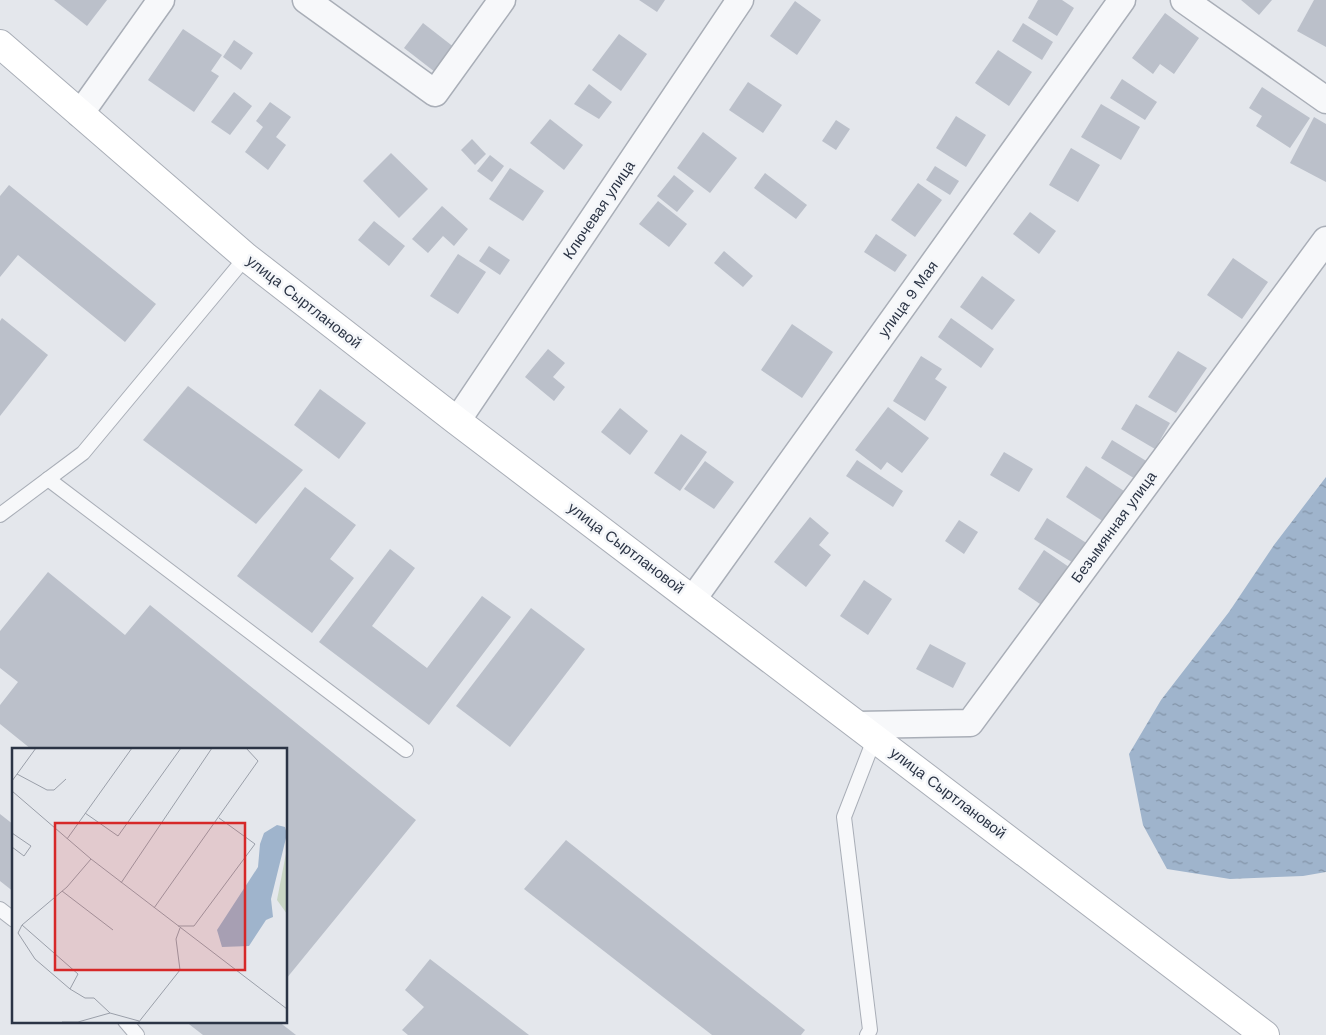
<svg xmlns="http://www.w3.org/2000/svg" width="1326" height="1035" viewBox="0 0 1326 1035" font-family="'Work Sans',sans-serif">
  <defs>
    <pattern id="water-ripples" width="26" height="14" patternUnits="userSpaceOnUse" patternTransform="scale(1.25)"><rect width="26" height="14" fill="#9fb4cc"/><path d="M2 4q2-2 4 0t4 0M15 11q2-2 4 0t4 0" fill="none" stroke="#8293a7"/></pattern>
  </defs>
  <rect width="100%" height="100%" fill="#e4e7ec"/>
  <!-- water -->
  <polygon fill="url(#water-ripples)" points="1326,477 1326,872 1303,876 1230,879 1167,869 1143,825 1129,754 1161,700 1229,612 1274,545"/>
  <!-- building -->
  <g fill="#bbc0ca">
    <polygon points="54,0 107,0 87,26"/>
    <polygon points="639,0 665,0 657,12"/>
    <polygon points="1038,0 1062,0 1074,8 1057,36 1028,18"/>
    <polygon points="1241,0 1272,0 1259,15"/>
    <polygon points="1314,0 1326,0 1326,47 1297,31"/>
    <polygon points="795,1 821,20 797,55 770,36"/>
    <polygon points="1165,13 1199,38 1174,74 1160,64 1153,74 1132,58"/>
    <polygon points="423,23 455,48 435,72 404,48"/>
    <polygon points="1023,23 1053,42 1042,60 1012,41"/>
    <polygon points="183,29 222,55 211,71 219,76 194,112 148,80"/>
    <polygon points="619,34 647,54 621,91 592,70"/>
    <polygon points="234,40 253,53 241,70 223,57"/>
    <polygon points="998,50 1032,72 1009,106 975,83"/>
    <polygon points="1122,79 1157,102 1145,120 1110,98"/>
    <polygon points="748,82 782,105 763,133 729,110"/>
    <polygon points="589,84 612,102 599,119 574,104"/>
    <polygon points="1262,87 1310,118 1290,148 1256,126 1262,116 1249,108"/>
    <polygon points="234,92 252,106 230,135 211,122"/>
    <polygon points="270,102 291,117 276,137 286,145 268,170 245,152 263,127 256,121"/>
    <polygon points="1101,104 1140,127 1121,160 1081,137"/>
    <polygon points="956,116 986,135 966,167 936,148"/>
    <polygon points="1314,117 1326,124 1326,182 1290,163"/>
    <polygon points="550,119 583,145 564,170 530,143"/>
    <polygon points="836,120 850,129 836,150 822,141"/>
    <polygon points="703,132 737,158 710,193 677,168"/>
    <polygon points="472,139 486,154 475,165 461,150"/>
    <polygon points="1071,148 1100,165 1078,202 1049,185"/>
    <polygon points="391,153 428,189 399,218 363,181"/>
    <polygon points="490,155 504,166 492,182 477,171"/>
    <polygon points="935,166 959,181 950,195 926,180"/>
    <polygon points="510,168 544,191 523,221 489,199"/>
    <polygon points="765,173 807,205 796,219 754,188"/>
    <polygon points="674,175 694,191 677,212 657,196"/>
    <polygon points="918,183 942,200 915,237 891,220"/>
    <polygon points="9,185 156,304 125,342 18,255 0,277 0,196"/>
    <polygon points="658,201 687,224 669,247 639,224"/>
    <polygon points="442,206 468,229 454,246 443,236 428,253 412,239"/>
    <polygon points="1030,212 1056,231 1039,254 1013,234"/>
    <polygon points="374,221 405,246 389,266 358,240"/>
    <polygon points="876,234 907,255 895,272 864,252"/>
    <polygon points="489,246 510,260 500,275 479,261"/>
    <polygon points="724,251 753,276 743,287 714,263"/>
    <polygon points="458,254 486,272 458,314 430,296"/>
    <polygon points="1233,258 1268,282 1242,319 1207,295"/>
    <polygon points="982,276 1015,300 992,330 960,307"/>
    <polygon points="2,318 48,355 0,416 0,321"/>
    <polygon points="951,318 994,349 981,368 938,337"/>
    <polygon points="792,324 833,352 802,398 761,370"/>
    <polygon points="548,349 565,363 553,377 565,387 554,401 525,377"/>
    <polygon points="1178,351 1207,368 1176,413 1148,397"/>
    <polygon points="921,356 942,369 935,379 947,387 925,421 893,401"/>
    <polygon points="188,386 303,470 256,524 143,440"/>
    <polygon points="320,389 366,423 339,459 294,425"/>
    <polygon points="1136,404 1170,423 1155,449 1121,429"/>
    <polygon points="888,407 929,438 902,473 887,462 881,470 855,450"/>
    <polygon points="620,408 648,431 630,455 601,432"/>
    <polygon points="681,434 707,452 680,491 654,473"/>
    <polygon points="1112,440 1148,462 1137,480 1101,458"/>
    <polygon points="1004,452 1033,469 1019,492 990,475"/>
    <polygon points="857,460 903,491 893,507 846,476"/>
    <polygon points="705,461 734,482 714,509 684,489"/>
    <polygon points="1086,466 1124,491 1104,522 1066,497"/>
    <polygon points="305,487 356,525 330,559 354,578 312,633 237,576"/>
    <polygon points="810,517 829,533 819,545 831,555 806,587 774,562"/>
    <polygon points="1047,518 1088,544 1075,564 1034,539"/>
    <polygon points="959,520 978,532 964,554 945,541"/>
    <polygon points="390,549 415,568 372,626 427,668 482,596 511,617 429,725 319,642"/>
    <polygon points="1044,550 1069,567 1043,606 1018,589"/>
    <polygon points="48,572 125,635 150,605 416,820 286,979 286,749 31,749 0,724 0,705 18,682 0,668 0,631"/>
    <polygon points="864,580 892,599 868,635 840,616"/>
    <polygon points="531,608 585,649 510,747 456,706"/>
    <polygon points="930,644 966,663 953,688 916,669"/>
    <polygon points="0,814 14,825 14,892 0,881"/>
    <polygon points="566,840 805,1030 801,1035 712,1035 524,889"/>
    <polygon points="430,959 529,1035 408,1035 402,1030 424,1007 405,990"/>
    <polygon points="185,1021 278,1021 296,1035 203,1035"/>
  </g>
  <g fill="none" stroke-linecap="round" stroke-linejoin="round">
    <!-- lane casing -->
    <g stroke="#a9aeb7" stroke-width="16">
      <g id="lane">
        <polyline points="48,479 406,750"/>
        <polyline points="0,515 83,453 246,257"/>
        <polyline points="0,909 14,920"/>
        <polyline points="125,1021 137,1035"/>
        <polyline points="867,1035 870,1030 844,817 875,737"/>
      </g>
    </g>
    <!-- street casing -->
    <g stroke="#a9aeb7" stroke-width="29">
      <g id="street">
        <polyline points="306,0 435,93 502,0"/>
        <polyline points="1184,0 1326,100"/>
        <polyline points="80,114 161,0"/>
        <polyline points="457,421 740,0"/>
        <polyline points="693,599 1122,0"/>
        <polyline points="858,725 970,723 1326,240"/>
      </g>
    </g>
    <!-- secondary casing -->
    <g stroke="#a9aeb7" stroke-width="30">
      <polyline id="secondary" points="0,44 246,257 457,421 1265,1035"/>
    </g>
    <!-- lane -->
    <use href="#lane" stroke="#f7f8fa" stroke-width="14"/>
    <!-- street -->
    <use href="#street" stroke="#f7f8fa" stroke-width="26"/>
    <!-- secondary -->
    <use href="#secondary" stroke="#fff" stroke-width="28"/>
  </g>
  <g text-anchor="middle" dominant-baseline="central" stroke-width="5" stroke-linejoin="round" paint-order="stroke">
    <!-- street labels -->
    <g font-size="15" fill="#2b3445" stroke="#f4f6f9">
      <text transform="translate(599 210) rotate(-56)">Ключевая улица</text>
      <text transform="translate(908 299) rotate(-54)">улица 9 Мая</text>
      <text transform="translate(304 302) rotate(38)">улица Сыртлановой</text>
      <text transform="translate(1114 527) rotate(-54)">Безымянная улица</text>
      <text transform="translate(626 548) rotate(37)">улица Сыртлановой</text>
      <text transform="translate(948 793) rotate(37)">улица Сыртлановой</text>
    </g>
  </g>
  <!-- overview -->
  <g transform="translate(12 748)">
    <rect width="275" height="275" fill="#e4e7ec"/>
    <path d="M275,100V166L265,152Z" fill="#c9d6c5"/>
    <path d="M265,77L273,79L275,86L259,151L261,169L254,172L237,198L210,199L205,182L246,119L248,96L252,85Z" fill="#9fb4cc"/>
    <path fill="none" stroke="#9a9fa9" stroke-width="1" d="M5,26L35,42H42L54,31M0,33L24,0M0,43L79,111L275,261M73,65L106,88L169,0M0,85L19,98L12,108L0,99M55,91L120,0M79,111L55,139L10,177L66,226L58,241L73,250H82L98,265L127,273M109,135L200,0M50,143L101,182M142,160L246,13L234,0M10,177L6,185L23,211L58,241M166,178H182L243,96L207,70M50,274H66L98,265M126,275L168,222L164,191L168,180"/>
    <path fill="#d62828" fill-opacity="0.15" stroke="#d62828" stroke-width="2.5" d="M43,75H233V222H43Z"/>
    <rect width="275" height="275" fill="none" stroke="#2b3445" stroke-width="2.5"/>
  </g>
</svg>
